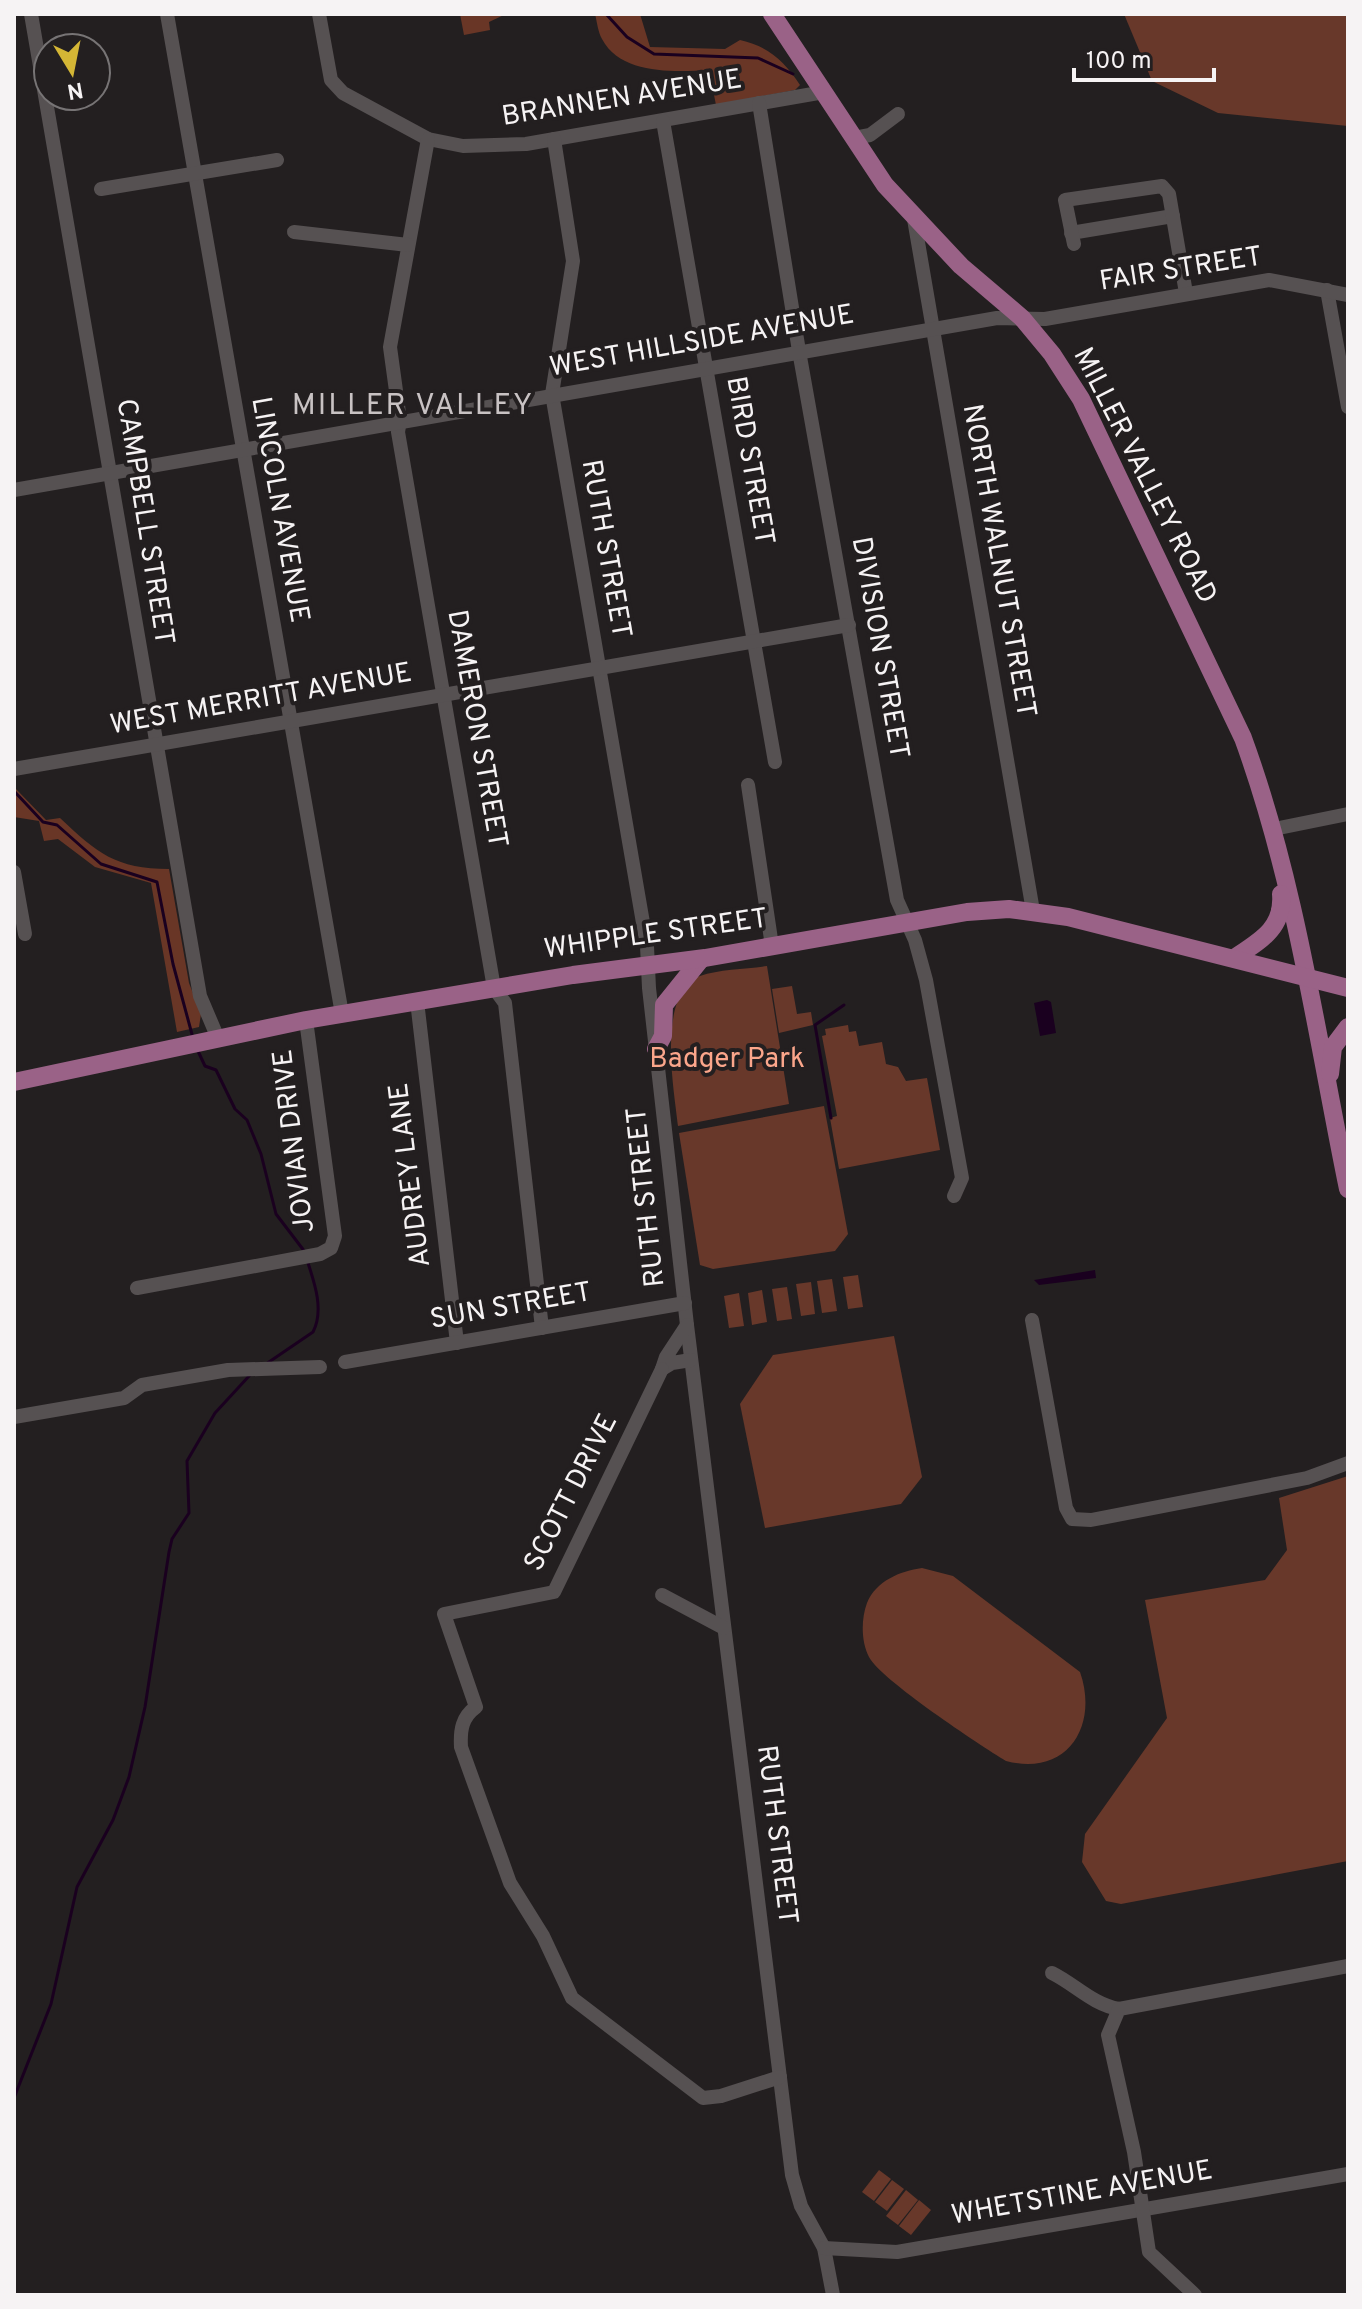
<svg xmlns="http://www.w3.org/2000/svg" width="1362" height="2309" viewBox="0 0 1362 2309" font-family="Overpass,sans-serif">
  <rect width="100%" height="100%" fill="#231f20"/>
  <!-- green -->
  <g fill="#68382a">
    <polygon points="1124,14 1348,14 1348,126 1218,113 1152,81"/>
    <path d="M767,966L789,1104L678,1126C674,1089 656,994 700,976C719,969 747,969 767,966Z"/>
    <polygon points="792,986 797,1014 811,1012 813,1025 779,1033 772,989"/>
    <polygon points="848,1025 849,1032 856,1031 859,1046 882,1042 886,1064 898,1067 906,1081 927,1078 940,1150 839,1169 830,1118 837,1116 822,1036 826,1035 825,1029"/>
    <polygon points="824,1106 848,1234 835,1251 713,1269 700,1265 679,1133"/>
    <polygon points="858,1275 863,1307 848,1309 843,1277"/>
    <polygon points="832,1279 837,1311 822,1313 817,1281"/>
    <polygon points="811,1282 815,1314 801,1316 796,1284"/>
    <polygon points="787,1287 792,1319 777,1321 772,1289"/>
    <polygon points="762,1290 767,1322 752,1325 748,1293"/>
    <polygon points="739,1293 744,1326 729,1328 724,1296"/>
    <polygon points="894,1336 922,1477 901,1504 765,1528 740,1404 773,1355"/>
    <polygon points="1348,1476 1348,1861 1121,1904 1106,1901 1082,1862 1085,1834 1167,1718 1145,1600 1265,1580 1287,1550 1279,1498"/>
    <path d="M922,1568L953,1576L1080,1672C1099,1726 1067,1777 1006,1761C980,1745 881,1680 869,1657C861,1642 861,1619 867,1603C876,1581 900,1571 922,1568Z"/>
    <polygon points="879,2170 891,2179 874,2201 862,2192"/>
    <polygon points="892,2180 904,2189 887,2211 875,2202"/>
    <polygon points="906,2190 918,2200 898,2225 886,2216"/>
    <polygon points="919,2200 931,2210 911,2235 899,2226"/>
  </g>
  <!-- forest -->
  <g fill="#693626">
    <polygon points="460,14 506,14 489,22 490,30 464,35"/>
    <path d="M595,14H640L650,47L725,49L740,40C768,46 785,62 800,85L795,90L716,105L709,70C675,72 621,75 602,39C598,32 597,22 595,14Z"/>
    <path d="M14,781L16,789L46,820L60,818C97,853 116,869 169,869L189,983L201,1014L199,1027L177,1032L151,883L95,867L58,839L44,841L39,821L14,817Z"/>
  </g>
  <!-- water -->
  <g fill="#1a001f">
    <polygon points="1047,1000 1051,1002 1056,1033 1040,1036 1034,1003"/>
    <polygon points="1095,1270 1096,1278 1039,1285 1034,1280"/>
  </g>
  <g fill="none" stroke-linecap="round" stroke-linejoin="round">
    <!-- stream -->
    <g stroke="#1a001f" stroke-width="3">
      <polyline points="606,14 627,37 654,54 758,58 793,74"/>
      <polyline points="14,791 43,822 57,825 101,864 157,882 173,964 193,1038"/>
      <polyline points="197,1049 205,1066 216,1070 235,1109 247,1120 261,1154 276,1214 305,1252"/>
      <polyline points="831,1118 815,1025 844,1005"/>
      <path d="M266,1364L313,1332C324,1311 315,1284 308,1263"/>
      <polyline points="14,2098 51,2004 77,1887 113,1820 129,1777 145,1707 169,1552 172,1539 189,1513 187,1461 215,1413 250,1375"/>
    </g>
    <!-- minor -->
    <g stroke="#565152" stroke-width="14">
      <polyline points="31,14 200,996 217,1036"/>
      <polyline points="167,14 342,1014"/>
      <polyline points="319,14 331,80 343,93 428,139 463,146 526,144 824,92"/>
      <polyline points="759,103 799,351 897,900 915,940 926,980 962,1178 954,1196"/>
      <polyline points="663,121 775,762"/>
      <polyline points="854,138 870,135 898,114"/>
      <polyline points="428,139 390,347 400,420 398,432 494,988 505,1003 542,1328"/>
      <polyline points="554,139 573,261 552,394 647,946 649,988 687,1325 792,2175 801,2206 824,2248 833,2295"/>
      <polyline points="101,189 277,160"/>
      <polyline points="914,219 1033,911"/>
      <polyline points="294,232 408,245"/>
      <polyline points="1071,233 1173,216"/>
      <polyline points="1074,244 1065,200 1162,186 1169,194 1186,293"/>
      <polyline points="1327,290 1348,407"/>
      <polyline points="14,490 997,318 1045,319 1269,280 1348,295"/>
      <polyline points="14,769 849,625"/>
      <polyline points="748,785 772,946"/>
      <polyline points="1274,829 1348,814"/>
      <polyline points="14,872 25,934"/>
      <polyline points="417,1001 457,1343"/>
      <polyline points="137,1288 320,1254 331,1248 335,1236 306,1020"/>
      <polyline points="1032,1320 1066,1508 1072,1519 1091,1520 1307,1478 1348,1463"/>
      <polyline points="687,1325 666,1357 662,1369 672,1363 691,1360"/>
      <polyline points="345,1362 685,1303"/>
      <path d="M662,1369L554,1592L444,1614L476,1707C462,1717 460,1730 461,1747L510,1883L543,1936L572,1998L703,2098L721,2096L780,2077"/>
      <polyline points="14,1417 124,1398 142,1385 228,1370 320,1367"/>
      <polyline points="662,1595 724,1628"/>
      <path d="M1052,1973C1076,1985 1092,2004 1119,2009"/>
      <polyline points="824,2248 897,2252 1348,2174"/>
      <polyline points="1195,2295 1149,2252 1134,2152 1108,2035 1119,2009 1348,1966"/>
    </g>
    <!-- major -->
    <g stroke="#9a6287" stroke-width="18">
      <path d="M772,14L885,185L961,266L1022,318L1052,354L1081,399L1243,738C1296,883 1317,1038 1348,1189"/>
      <path d="M1234,958C1260,941 1284,928 1281,894"/>
      <polyline points="656,1049 663,1036 664,1005 701,959"/>
      <polyline points="1330,1074 1333,1047 1348,1027"/>
      <polyline points="14,1082 306,1020 573,975 705,958 967,912 1009,909 1068,917 1348,988"/>
    </g>
  </g>
  <g text-anchor="middle" dominant-baseline="central" stroke-width="8" stroke-linejoin="round" paint-order="stroke">
    <!-- street labels -->
    <g font-size="28" fill="#f6f3f4" stroke="#231f20">
      <text transform="translate(622 99) rotate(-9)">BRANNEN AVENUE</text>
      <text transform="translate(1181 270) rotate(-9)">FAIR STREET</text>
      <text transform="translate(702 342) rotate(-10)">WEST HILLSIDE AVENUE</text>
      <text transform="translate(749 461) rotate(80)">BIRD STREET</text>
      <text transform="translate(1144 476) rotate(63)">MILLER VALLEY ROAD</text>
      <text transform="translate(279 510) rotate(80)">LINCOLN AVENUE</text>
      <text transform="translate(144 522) rotate(81)">CAMPBELL STREET</text>
      <text transform="translate(605 549) rotate(80)">RUTH STREET</text>
      <text transform="translate(998 561) rotate(80)">NORTH WALNUT STREET</text>
      <text transform="translate(879 648) rotate(80)">DIVISION STREET</text>
      <text transform="translate(261 700) rotate(-10)">WEST MERRITT AVENUE</text>
      <text transform="translate(476 729) rotate(80)">DAMERON STREET</text>
      <text transform="translate(656 935) rotate(-8)">WHIPPLE STREET</text>
      <text transform="translate(295 1141) rotate(-97)">JOVIAN DRIVE</text>
      <text transform="translate(411 1175) rotate(-97)">AUDREY LANE</text>
      <text transform="translate(647 1197) rotate(-96)">RUTH STREET</text>
      <text transform="translate(511 1307) rotate(-10)">SUN STREET</text>
      <text transform="translate(572 1493) rotate(-63)">SCOTT DRIVE</text>
      <text transform="translate(776 1835) rotate(83)">RUTH STREET</text>
      <text transform="translate(1082 2194) rotate(-10)">WHETSTINE AVENUE</text>
    </g>
    <!-- park labels -->
    <g font-size="28" fill="#fba68b" stroke="#231f20">
      <text x="727" y="1060">Badger Park</text>
    </g>
    <!-- neighbourhood labels -->
    <g font-size="30" letter-spacing="2" fill="#c8c2c3" stroke="#231f20">
      <text x="413" y="406">MILLER VALLEY</text>
    </g>
  </g>
  <!-- border -->
  <rect width="1362" height="2309" fill="none" stroke="#f6f3f4" stroke-width="32"/>
  <!-- north arrow -->
  <g transform="translate(72 72) rotate(170)"><circle r="38" fill="#231f20" stroke="#777475" stroke-width="2"/>
  <path d="M0-6L14 30L0 20L-14 30Z" fill="#d4b635"/>
  <text y="-12" font-size="22" font-weight="bold" text-anchor="middle" fill="#f6f3f4">N</text>
  </g>
  <!-- scale -->
  <path d="M1074 68v12h140v-12" fill="none" stroke="#f6f3f4" stroke-width="4"/>
  <text x="1086" y="68" font-size="24" fill="#f6f3f4" stroke="#231f20" stroke-width="6" paint-order="stroke">100 m</text>
</svg>
